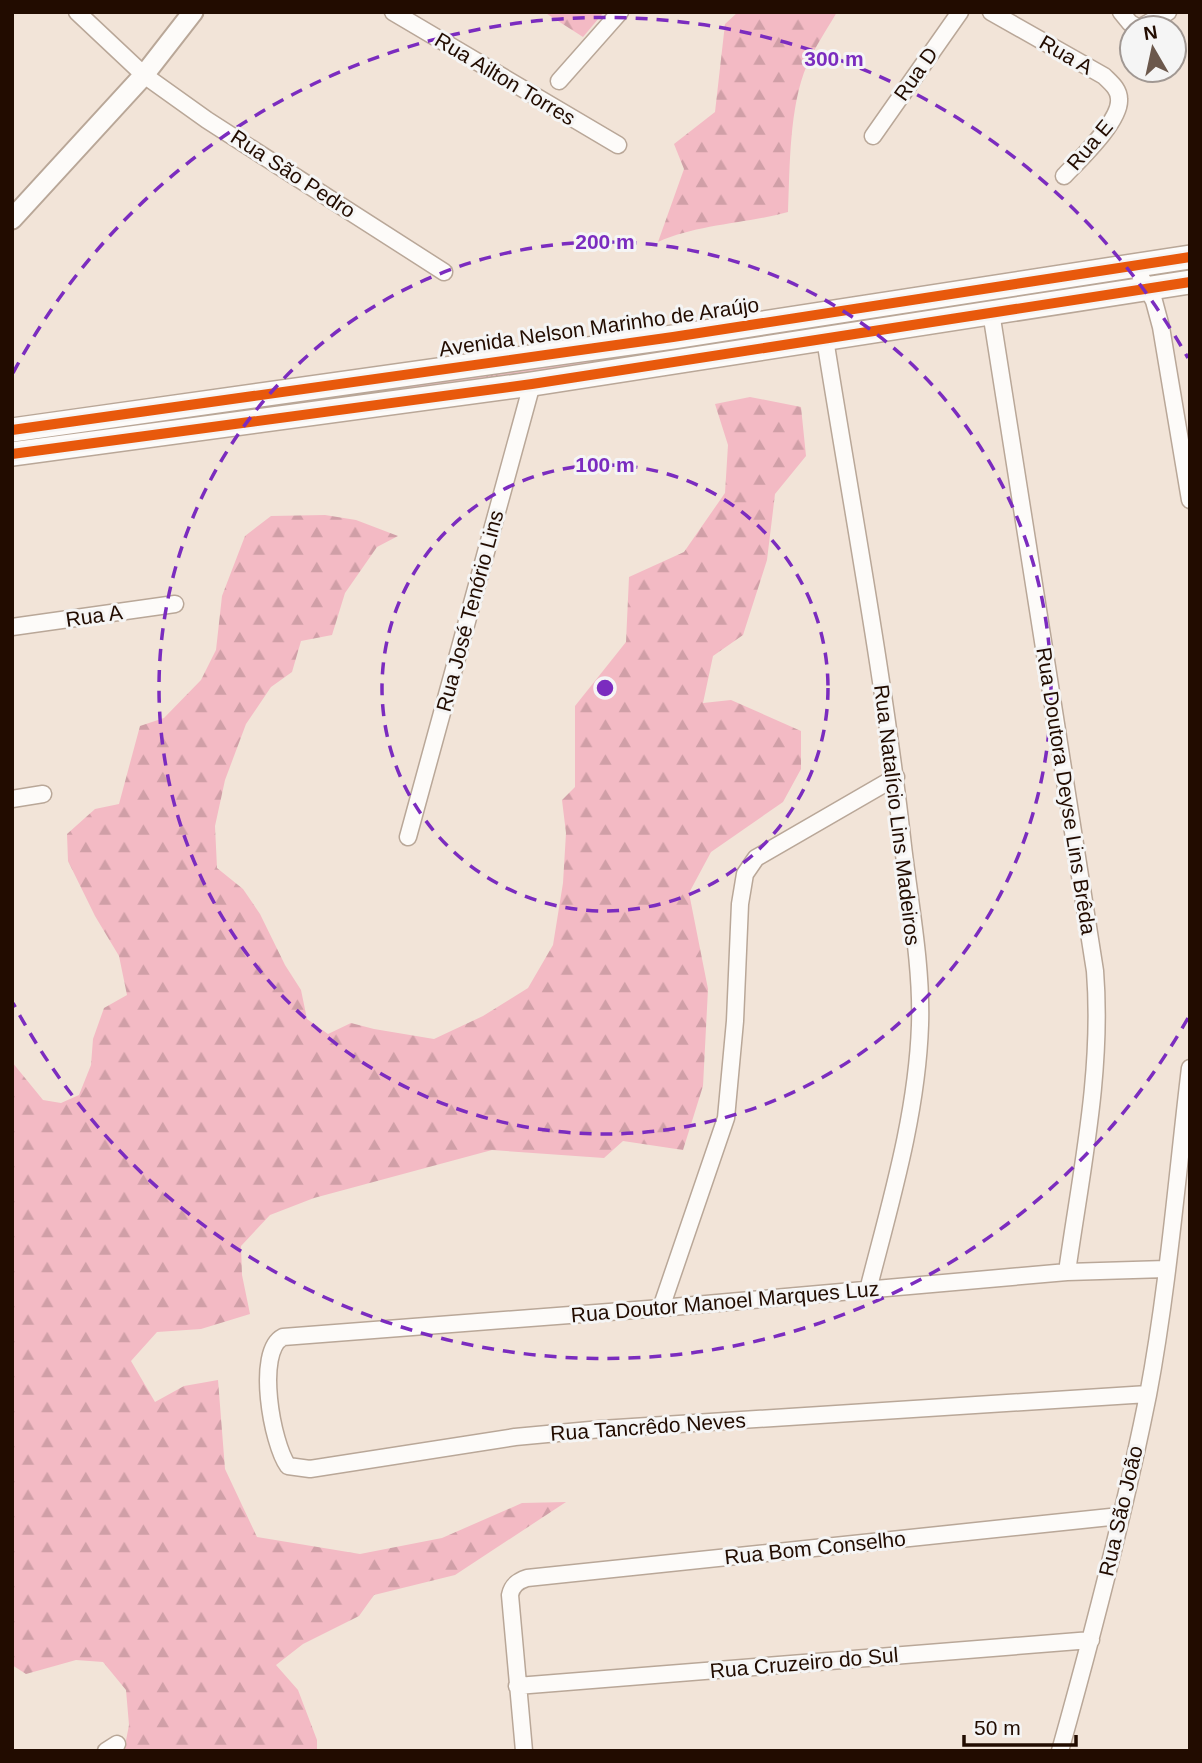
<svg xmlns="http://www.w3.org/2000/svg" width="1202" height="1763" font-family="Helvetica,sans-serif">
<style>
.forest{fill:url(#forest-firs)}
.park{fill:url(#park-tufts)}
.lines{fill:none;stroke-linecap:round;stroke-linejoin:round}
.minor-casing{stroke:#b9a798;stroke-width:19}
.tertiary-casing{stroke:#b9a798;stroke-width:23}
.secondary-casing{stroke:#b9a798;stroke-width:26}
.minor{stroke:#fdfbf9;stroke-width:16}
.tertiary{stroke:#fdfbf9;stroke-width:19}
.secondary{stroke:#fdfbf9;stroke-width:23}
.cycleway-casing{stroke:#f5f5f5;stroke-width:15}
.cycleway{stroke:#e8590c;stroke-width:10}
.ring{fill:none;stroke:#7b2cbf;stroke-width:3.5;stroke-dasharray:12 9}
.labels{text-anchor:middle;stroke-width:6;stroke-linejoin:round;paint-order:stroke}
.street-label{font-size:21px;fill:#220c00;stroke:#f5f5f5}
.centre{fill:#7b2cbf;stroke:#f5f5f5;stroke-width:3.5}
.ring-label{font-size:21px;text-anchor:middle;font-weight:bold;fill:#7b2cbf;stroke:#f5f5f5;stroke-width:6;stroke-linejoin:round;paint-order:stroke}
</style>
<defs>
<pattern id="forest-firs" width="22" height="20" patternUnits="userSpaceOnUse" patternTransform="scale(1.75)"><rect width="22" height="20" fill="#f3bac4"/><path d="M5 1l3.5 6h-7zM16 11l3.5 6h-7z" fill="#d09fa7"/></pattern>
<pattern id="park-tufts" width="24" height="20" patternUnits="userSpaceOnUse" patternTransform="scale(1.75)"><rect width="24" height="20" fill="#f3bfc7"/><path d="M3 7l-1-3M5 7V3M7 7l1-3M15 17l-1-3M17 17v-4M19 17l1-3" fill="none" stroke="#d0a3a9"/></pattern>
</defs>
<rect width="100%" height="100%" fill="#f2e4d8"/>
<path class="forest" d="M544 12H604L583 37Z
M738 12H837C827 29 815 47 807 65 789 107 790 167 788 212 745 224 698 224 658 242L684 169 674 144 715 112 725 24Z
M750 397 801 407 806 456 775 494 767 560 743 635 713 656 703 703 731 700 801 731V769L783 802 711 852 689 893 708 989 703 1086 683 1150 623 1141 604 1158 492 1150 314 1198 270 1215 241 1246 242 1275 250 1314 201 1329 157 1332 131 1361 155 1402 184 1386 218 1380 225 1469 257 1537 360 1554 442 1538 522 1503 566 1502 455 1575 374 1595 359 1616 303 1644 276 1665 298 1690 317 1740V1751H124L129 1725 126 1690 103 1662 76 1660 26 1674 12 1665V1062L43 1100 61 1103 79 1095 91 1065 93 1039 104 1008 127 995 119 956 95 916 68 861 67 834 95 809 119 804 140 726 164 718 201 680 216 650 222 596 245 536 271 516 325 515 356 520 398 536 377 547 345 593 332 635 301 641 292 672 271 687 246 724 225 780 215 826 217 868 243 889 260 914 285 965 301 990 307 1019 328 1034 351 1023 374 1029 434 1039 483 1016 528 988 553 945 563 883 566 833 562 800 575 787V706L626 642 629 577 684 552 725 493 728 445 715 404Z"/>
<path class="park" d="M1130 273 1135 277 1134 283 682 352 681 344Z
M659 347 666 350 668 355 242 412 241 406Z"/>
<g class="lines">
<defs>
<path id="minor" d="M77 12 144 75 207 120 444 272
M393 12 618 145
M991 12 1104 76C1111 83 1119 89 1119 99 1121 121 1078 161 1064 176
M1121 12 1130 23 1139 28 1168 12
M559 81 620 12
M873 136 960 12
M1135 266 1154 301 1161 327 1190 500
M991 312 1095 971C1103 1072 1081 1172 1067 1272
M825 339C852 508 884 677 903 846 910 905 922 966 920 1025 917 1115 890 1204 868 1290
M12 627 175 604
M12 799 43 794
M408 837 532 384
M661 1308 726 1118 735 1021 740 904 745 874 756 858 896 777
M1148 1394 601 1429 515 1437 310 1469 288 1466C272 1444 255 1351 283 1337L661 1308 1067 1272 1166 1269
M517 1686 1091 1640
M106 1751 117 1744
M524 1751 510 1595C512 1585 518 1581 527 1578L1120 1516
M1060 1751C1093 1633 1124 1515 1148 1395 1168 1289 1177 1176 1190 1068"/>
<path id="tertiary" d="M12 219 144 75 193 12"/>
<path id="secondary" d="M12 430 673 337 1190 257
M12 454 532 384 1190 282"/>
</defs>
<use href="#minor" class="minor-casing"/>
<use href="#tertiary" class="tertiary-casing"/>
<use href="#secondary" class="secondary-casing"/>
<use href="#minor" class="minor"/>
<use href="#tertiary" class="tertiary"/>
<use href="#secondary" class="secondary"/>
<defs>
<path id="cycleway" d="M12 430 673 337 1190 257
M12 454 532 384 1190 282"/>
</defs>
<use href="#cycleway" class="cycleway-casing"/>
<use href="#cycleway" class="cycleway"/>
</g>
<g class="ring">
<circle cx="605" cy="688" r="223"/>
<circle cx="605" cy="688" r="446"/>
<path d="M1188 1018A670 670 0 0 1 13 1003M13 373A670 670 0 0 1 1188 358"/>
</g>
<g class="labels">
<g class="street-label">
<text transform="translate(1066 55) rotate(30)" y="7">Rua A</text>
<text transform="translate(916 74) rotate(-55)" y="7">Rua D</text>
<text transform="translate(505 79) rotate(31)" y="7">Rua Ailton Torres</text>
<text transform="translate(1090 145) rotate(-50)" y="7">Rua E</text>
<text transform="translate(293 174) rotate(33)" y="7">Rua São Pedro</text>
<text transform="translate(599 327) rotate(-8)" y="7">Avenida Nelson Marinho de Araújo</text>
<text transform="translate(470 611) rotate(-75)" y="7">Rua José Tenório Lins</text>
<text transform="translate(94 616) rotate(-8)" y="7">Rua A</text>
<text transform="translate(1066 791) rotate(81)" y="7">Rua Doutora Deyse Lins Brêda</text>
<text transform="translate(897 815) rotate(83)" y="7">Rua Natalício Lins Madeiros</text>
<text transform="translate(725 1302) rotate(-5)" y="7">Rua Doutor Manoel Marques Luz</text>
<text transform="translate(648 1427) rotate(-4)" y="7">Rua Tancrêdo Neves</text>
<text transform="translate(1121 1511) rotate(-77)" y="7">Rua São João</text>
<text transform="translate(815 1548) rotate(-6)" y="7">Rua Bom Conselho</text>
<text transform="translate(804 1663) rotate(-5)" y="7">Rua Cruzeiro do Sul</text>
</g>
</g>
<circle cx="605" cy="688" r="10" class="centre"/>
<g class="ring-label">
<text x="834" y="66">300 m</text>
<text x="605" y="249">200 m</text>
<text x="605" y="472">100 m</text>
</g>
<rect width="1202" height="1763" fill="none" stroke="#220c00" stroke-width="28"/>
<g transform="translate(1153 49) rotate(351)"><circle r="33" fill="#f5f5f5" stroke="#a19893" stroke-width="2"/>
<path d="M0-5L12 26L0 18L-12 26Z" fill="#6b584c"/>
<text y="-10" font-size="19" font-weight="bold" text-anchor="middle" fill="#220c00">N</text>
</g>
<path d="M964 1735v10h112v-10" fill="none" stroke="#220c00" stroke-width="3.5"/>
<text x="974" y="1735" font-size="21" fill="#220c00" stroke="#f5f5f5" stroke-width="5" paint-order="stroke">50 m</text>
</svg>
